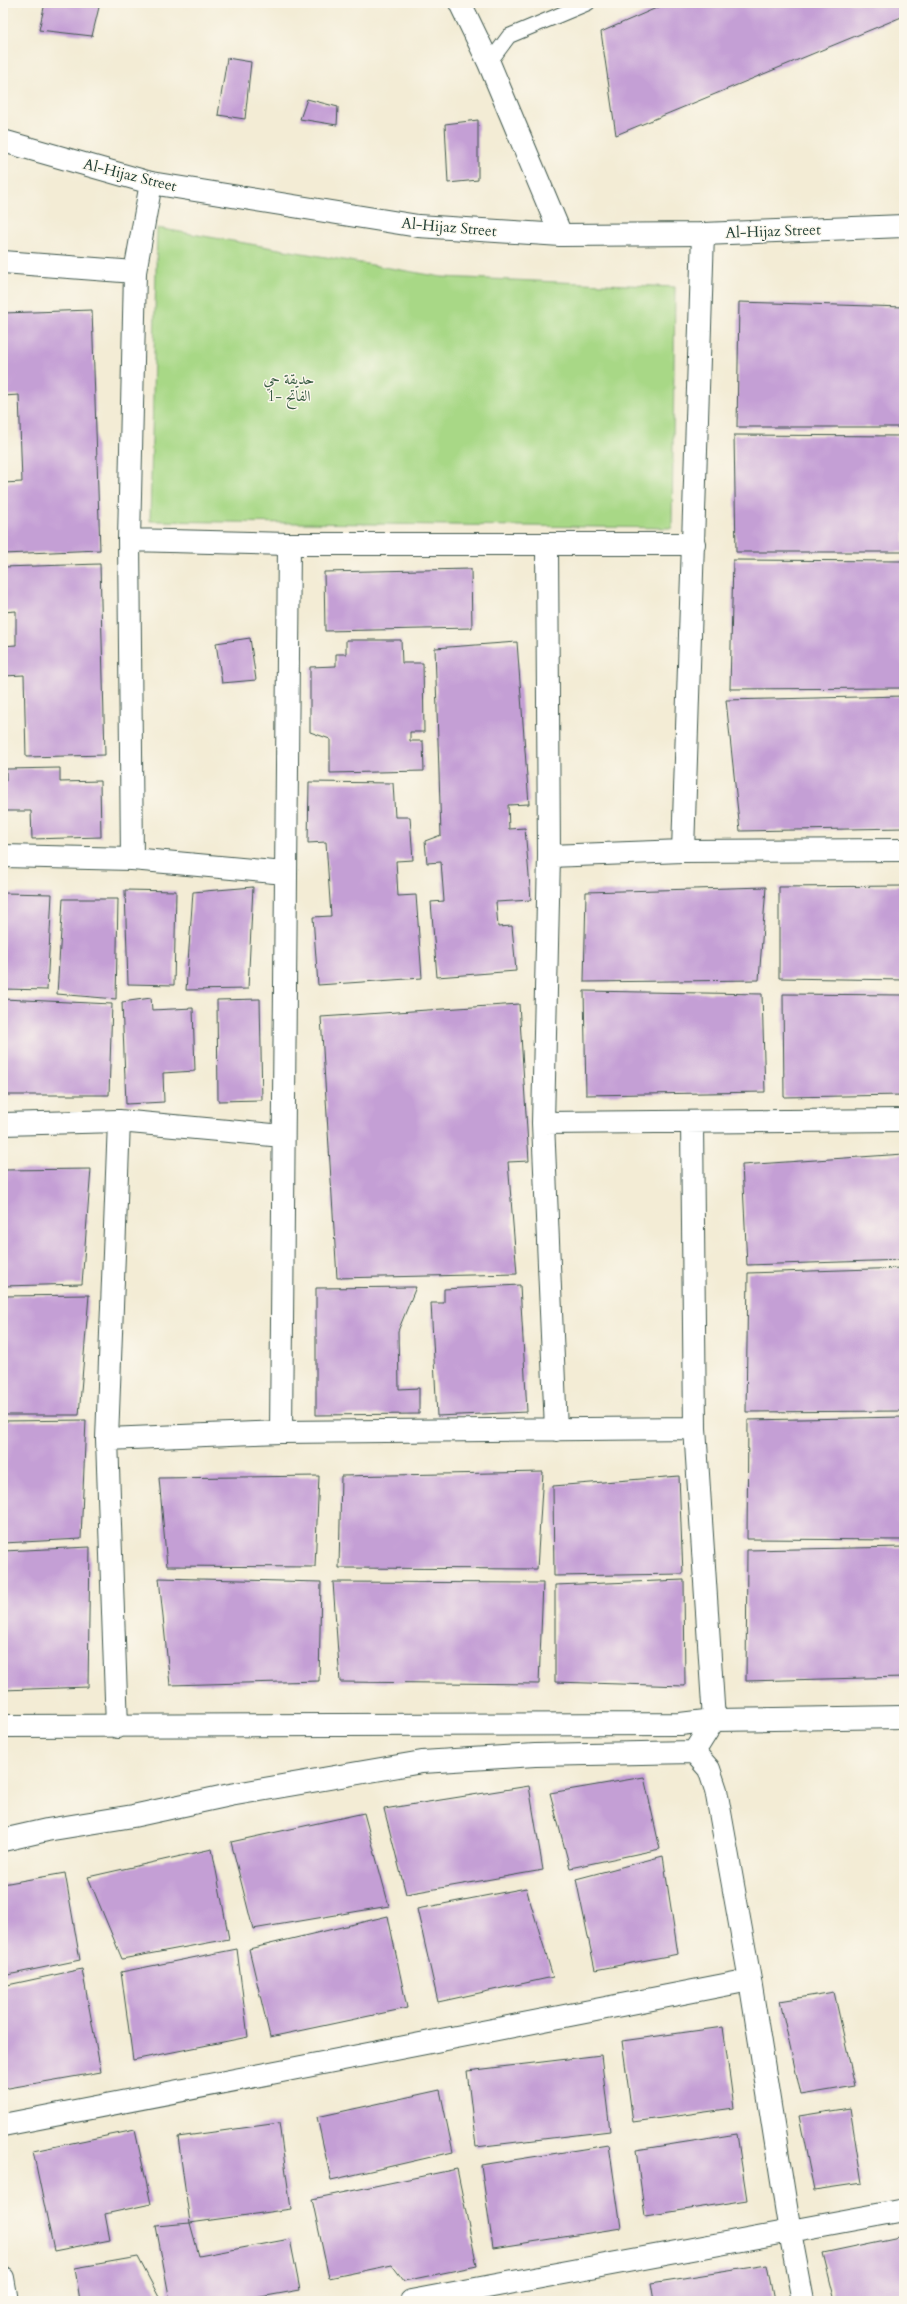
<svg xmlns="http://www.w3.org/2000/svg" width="907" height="2304" font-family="Cardo,Amiri,serif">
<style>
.green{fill:#a8d886;stroke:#648a5d}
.building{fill:#c49fd5}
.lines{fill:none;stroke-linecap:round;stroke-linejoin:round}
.lane-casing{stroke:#3f574c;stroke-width:16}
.street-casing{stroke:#3f574c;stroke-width:24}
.secondary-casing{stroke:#3f574c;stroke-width:24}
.lane{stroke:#fff;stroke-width:14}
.street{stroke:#fff;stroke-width:22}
.secondary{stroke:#fff;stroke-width:22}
.labels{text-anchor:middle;stroke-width:3;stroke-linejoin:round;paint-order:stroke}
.street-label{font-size:15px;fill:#1f3d34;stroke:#fbf7ec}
.park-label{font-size:15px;fill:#3a5c44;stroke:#fbf7ec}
</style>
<rect width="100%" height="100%" fill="#fbf7ec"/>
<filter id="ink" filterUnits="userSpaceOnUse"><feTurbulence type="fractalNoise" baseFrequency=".025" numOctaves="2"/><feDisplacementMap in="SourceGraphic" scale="8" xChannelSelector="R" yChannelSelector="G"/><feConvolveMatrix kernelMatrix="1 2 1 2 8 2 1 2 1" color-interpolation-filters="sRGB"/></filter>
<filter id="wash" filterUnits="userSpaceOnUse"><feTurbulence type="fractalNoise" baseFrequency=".012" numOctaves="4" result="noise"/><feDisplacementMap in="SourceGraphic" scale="16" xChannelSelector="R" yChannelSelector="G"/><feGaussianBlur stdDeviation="0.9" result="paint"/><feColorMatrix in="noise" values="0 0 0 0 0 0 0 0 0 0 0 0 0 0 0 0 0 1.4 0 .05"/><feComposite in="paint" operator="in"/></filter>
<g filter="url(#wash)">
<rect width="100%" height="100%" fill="#f3ecd5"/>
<path class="green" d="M157 228 442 277 675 287 672 528 150 521Z"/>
<g id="blocks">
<path class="building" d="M45 3H100L92 36 39 30Z
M668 3H904V16L616 135 601 32Z
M227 58 251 62 245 119 218 115Z
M307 99 338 107 337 125 300 119Z
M478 120V180L448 183 445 124Z
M739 302 904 307V427H737Z
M92 310 100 550 3 554V483L22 482 19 395 3 396V313Z
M734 435 904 436V552H736Z
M733 560 904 561V688L730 689Z
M100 564 105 755 26 757 24 675 3 676V646L16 645V611L3 612V567Z
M471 569 472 628 325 631 324 572Z
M250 638 256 680 222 683 216 643Z
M346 640H401L402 663H423L424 732H410V741H423L424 771 330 773V739L310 732V667L336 666V654H346Z
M517 642 529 804 508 805 509 829 525 828 531 900 496 902 498 927 512 926 516 971 437 977 431 902 444 901 441 862 427 863 425 841 441 835 435 648Z
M904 696V828L740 831 726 700Z
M60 768V782L100 781 101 837 32 839 31 811H3V781H6V769Z
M309 782 393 783 395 817H410L413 860 396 861 398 896 416 895 422 978 318 985 313 917 331 916 326 842 308 843Z
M904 886V980L779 978V887Z
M253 887 248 989 186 990 193 892Z
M766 887 759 980 584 982 586 892Z
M125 890 176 891 174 985 128 984Z
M3 893 52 894 47 990 3 989Z
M63 899H118L116 999 57 994Z
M584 991 762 994 765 1092 586 1095Z
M783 994 904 995V1095L784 1097Z
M151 998 152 1010 193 1008 195 1071 163 1073 164 1102 126 1104 122 1002Z
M3 999 112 1004 109 1095H3Z
M260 999 262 1100 218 1101 217 1000Z
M519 1004 529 1161 508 1162 517 1274 337 1278 321 1017Z
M904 1154V1260L747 1265 742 1165Z
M91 1169 82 1284 3 1286V1170Z
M904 1268V1411L746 1412 748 1273Z
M520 1285 527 1412 437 1416 431 1303H444V1289Z
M416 1287 398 1331 399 1389 419 1388V1414L316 1415V1288Z
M89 1295 79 1415H3V1296Z
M904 1417V1540L747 1539 748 1420Z
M86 1420 81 1539 3 1543V1421Z
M543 1472 537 1569 339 1568 341 1476Z
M319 1476 315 1567 167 1566 159 1478Z
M679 1476 683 1574 554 1576 553 1486Z
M90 1547 88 1687 3 1690V1551Z
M904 1547V1677L746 1681 747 1550Z
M159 1578 321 1582 319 1681 170 1685Z
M684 1580 685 1686 555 1682V1585Z
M333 1582 543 1583 539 1684 340 1682Z
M644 1777 660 1849 570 1868 550 1793Z
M529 1786 543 1870 406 1894 384 1809Z
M364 1813 389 1906 253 1929 231 1842Z
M212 1849 229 1939 122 1959 88 1877Z
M663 1856 678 1954 595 1970 576 1879Z
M65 1873 80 1960 3 1976V1884Z
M526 1888 553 1977 438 2002 417 1909Z
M388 1916 407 2008 270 2037 249 1949Z
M237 1949 248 2037 133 2060 121 1972Z
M82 1969 101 2072 3 2089V1986Z
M834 1992 855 2086 801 2095 780 2001Z
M723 2027 734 2108 633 2122 622 2041Z
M601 2055 610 2131 476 2147 467 2071Z
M440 2090 453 2152 331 2180 317 2117Z
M850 2108 862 2183 814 2190 799 2116Z
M279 2123 291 2209 190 2223 178 2137Z
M135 2130 151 2204 105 2214 110 2240 54 2251 33 2151Z
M737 2134 747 2200 645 2216 636 2150Z
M609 2145 621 2228 493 2248 481 2165Z
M457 2169 477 2266 404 2281 392 2265 329 2278 312 2199Z
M190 2223 199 2256 290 2239 300 2290 238 2301H170L156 2226Z
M904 2236V2301H835L823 2253Z
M138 2257 161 2301H80L75 2268Z
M767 2265 774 2301H654L651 2283Z"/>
</g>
</g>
<g filter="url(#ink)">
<use href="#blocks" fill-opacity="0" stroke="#3f574c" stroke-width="1"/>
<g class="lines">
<defs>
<path id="lane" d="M489 63 509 36 588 3"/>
<path id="street" d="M460 3 489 63 561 235
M3 262 135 272
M129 540 289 544H694
M547 545 549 856 543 1123 556 1430
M683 851 703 234
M3 856 132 859 285 873
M549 856 683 851 904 850
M132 859 129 540 135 272 151 183
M692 1122 695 1428 714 1720 694 1752
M543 1123 904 1120
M3 1124 119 1121 283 1136
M281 1432 289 544
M107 1439 281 1432 695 1428
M3 1726 680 1724 714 1720 904 1717
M117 1727 107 1439 119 1121
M3 1840 47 1830 133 1816 230 1795 422 1762 535 1755 694 1752 709 1769 716 1790 750 1980 790 2232 803 2301
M3 2125 750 1980
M3 2278 7 2301
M411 2301 904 2210"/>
<path id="secondary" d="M3 141 151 183 418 226 561 235 703 234 904 226"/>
</defs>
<use href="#lane" class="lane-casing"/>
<use href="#street" class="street-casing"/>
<use href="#secondary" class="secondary-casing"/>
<use href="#lane" class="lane"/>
<use href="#street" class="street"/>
<use href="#secondary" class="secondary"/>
</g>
</g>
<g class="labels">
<g class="street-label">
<text transform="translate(130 175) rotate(14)" y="5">Al-Hijaz Street</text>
<text transform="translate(449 227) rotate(5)" y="5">Al-Hijaz Street</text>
<text transform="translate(773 231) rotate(-2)" y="5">Al-Hijaz Street</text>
</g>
<g class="park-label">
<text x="289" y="384">حديقة حي<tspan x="289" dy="17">الفاتح -1</tspan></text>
</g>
</g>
<rect width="907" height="2304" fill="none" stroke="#fbf7ec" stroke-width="16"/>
</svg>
